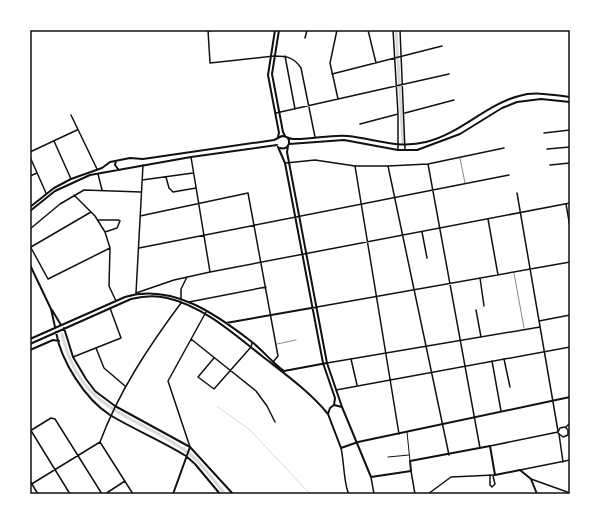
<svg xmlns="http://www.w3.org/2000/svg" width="600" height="524" font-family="Karla,sans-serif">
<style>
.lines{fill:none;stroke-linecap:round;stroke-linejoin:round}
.stream{stroke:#d9d9d9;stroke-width:1}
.canal{stroke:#d9d9d9;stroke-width:3}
.service{stroke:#111;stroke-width:0.5}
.pedestrian{stroke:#111;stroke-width:1}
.minor{stroke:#111;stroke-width:1.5}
.tertiary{stroke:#111;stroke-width:1.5}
.secondary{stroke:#111;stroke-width:2}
.neatline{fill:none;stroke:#111;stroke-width:1.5}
</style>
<rect width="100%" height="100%" fill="#fff"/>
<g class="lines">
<path class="stream" d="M218 407 250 430 310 494"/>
<path class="canal" d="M396 30 403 143
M62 334C80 410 127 411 183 449 200 460 212 479 225 494"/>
<path class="service" d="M460 158 465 183
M514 273 524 328
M277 344 296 340"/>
<path class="pedestrian" d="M407 432 410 461
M388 457 409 455"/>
<path class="minor" d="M208 30 210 63 274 56C286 56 294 57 301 68L315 137
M337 30 330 63 338 99
M368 30 376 63
M393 30 398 114V150
M400 30 405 150
M208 31 213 30
M305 38 307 30
M285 56 295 109
M332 74 442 46
M276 113 449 74
M405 113 454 100
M71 115 97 169
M360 124 398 114
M544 133 570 130
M54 141 71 179
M547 149 570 147
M30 152 77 130
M30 157 46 193
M191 157 210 272
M286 163 315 160 355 166
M428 164 480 448
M550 165 570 163
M388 166 428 164 504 148
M98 174 102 190
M30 176 37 173
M166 177 169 188 173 192 196 188
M142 180 193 173
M517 193 558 431
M74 195 95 216 105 232 110 248 109 286 116 301
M566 204 570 227
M140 216 248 193 278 356 273 362
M488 219 498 275
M98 220H118L120 221 117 228 105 232
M30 229 60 204 84 190 141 192
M422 232 427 258
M30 246 48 279 110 248
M31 247 91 212
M139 248 509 175
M480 278 484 306
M136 293 143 165
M189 302 266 287
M317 307 570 262
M476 310 481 337
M539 321 570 315
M191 339 256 391 267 406 275 422
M96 348 104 368 125 386
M73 357 121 338 110 308
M214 358 198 377 214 389 251 347 252 343
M351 359 357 385
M504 359 510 387
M492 361 501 411
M390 379 399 434
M30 429 70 494
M30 431 51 418 55 419 102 494
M559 434 563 462
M100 442C119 391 149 346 181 303
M100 442 133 494
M190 447 168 381 206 312
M411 471 415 494
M490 475V485L492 487 495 484 493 476
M371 477 374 494
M531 479 570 493
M30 481 38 494
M30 485 100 442
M105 494 125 481"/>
<path class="tertiary" d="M136 293 174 280 210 272 570 203
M181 300V289L187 277
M327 363 540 327
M390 379 355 166H388L449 455
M336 390 570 347
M566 427 570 423
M558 432 560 428 565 427 568 430V435
M558 433 563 437 568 435
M490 446 558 432
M341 448C344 460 344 487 349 494
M520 470 570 460
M428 494 451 477 494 475"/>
<path class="secondary" d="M275 30 268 75 279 133 278 137
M279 30 272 74 283 132 285 136
M289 144 344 140 398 150H417L460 134 502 108 517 102 541 99 570 102
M288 146 287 152 327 363 342 407 371 477 411 471 410 461 490 446 495 475 520 470 531 479 537 494
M278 147 285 163 323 363 335 398 334 405
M280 148C287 150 291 144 288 138
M116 161 115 165 118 169
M30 207 54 188 71 179 102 168 110 162 130 158 143 159 274 140 282 136C286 136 289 139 293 139 312 140 330 134 348 136 375 139 398 149 426 142 460 134 485 105 519 96 535 91 553 95 570 97
M30 211 55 191 90 175 191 157 277 145
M30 265 51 309 55 327
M52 310 61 325
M226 323 317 307
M64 328 73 357 86 379 95 391 115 406 190 447 233 494
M56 332C61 361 85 399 110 415 135 430 162 441 186 456L195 464 220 494
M30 339 125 297C172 283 216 314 252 342 263 351 272 362 284 371L327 363
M30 344 131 299C143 296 155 295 167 298 203 306 234 334 262 356 285 374 310 392 328 414
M30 350 53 340 59 341
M334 405 330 408 328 414 341 448 358 442 570 397
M334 405 342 407
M173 494 190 447"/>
</g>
<rect width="600" height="524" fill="none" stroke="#ffffff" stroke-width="62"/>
<rect x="31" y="31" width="538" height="462" class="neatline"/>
</svg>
